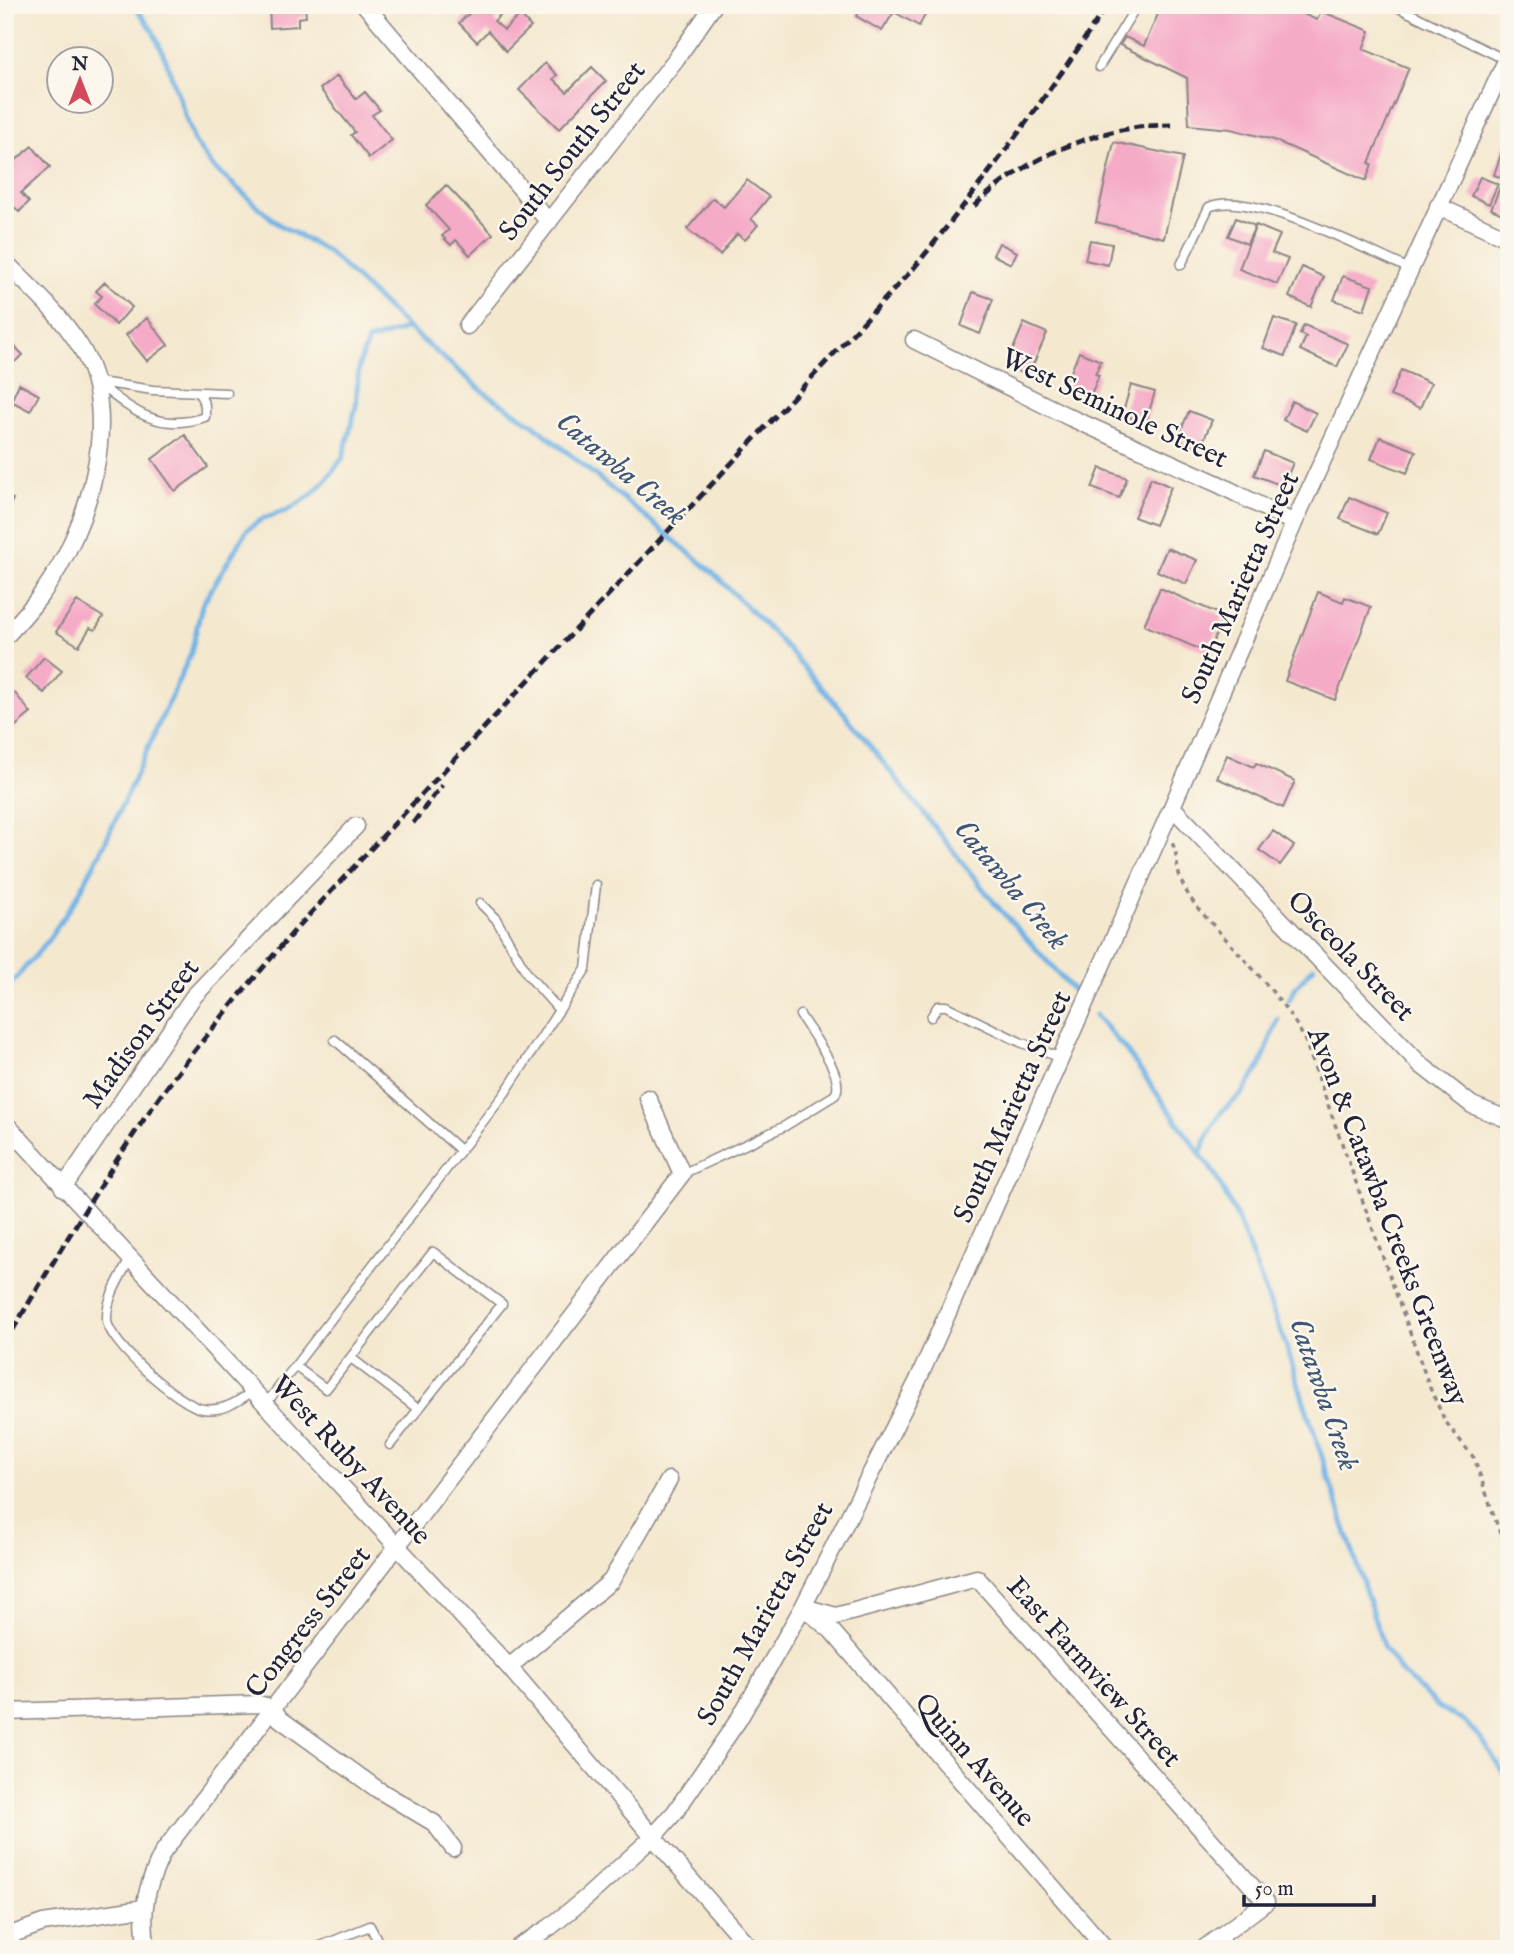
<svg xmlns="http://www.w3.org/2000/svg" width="1514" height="1954" font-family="'IM FELL English',serif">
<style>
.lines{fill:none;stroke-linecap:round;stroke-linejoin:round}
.stream{stroke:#71b3e5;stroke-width:5}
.building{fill:#f5aac7}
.service-casing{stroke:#8b8585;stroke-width:11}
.minor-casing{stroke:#8b8585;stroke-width:19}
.path{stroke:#8b8585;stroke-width:3.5;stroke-dasharray:5 5;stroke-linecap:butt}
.service{stroke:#fff;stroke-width:8}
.minor{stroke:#fff;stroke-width:16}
.rail{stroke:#22223b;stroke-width:5;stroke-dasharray:10 5;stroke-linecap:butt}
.labels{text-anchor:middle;stroke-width:5;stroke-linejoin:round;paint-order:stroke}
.street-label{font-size:28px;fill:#22223b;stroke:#fbf7ec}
.water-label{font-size:30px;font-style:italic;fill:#3e5576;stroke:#fbf7ec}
</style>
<rect width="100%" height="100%" fill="#fbf7ec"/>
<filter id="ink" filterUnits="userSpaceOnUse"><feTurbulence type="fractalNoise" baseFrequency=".0143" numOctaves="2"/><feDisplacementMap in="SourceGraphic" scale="14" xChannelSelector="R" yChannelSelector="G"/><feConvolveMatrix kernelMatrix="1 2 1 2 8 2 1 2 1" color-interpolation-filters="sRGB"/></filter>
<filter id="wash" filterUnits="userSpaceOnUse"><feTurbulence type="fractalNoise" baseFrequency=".00686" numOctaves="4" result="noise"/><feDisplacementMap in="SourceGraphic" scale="28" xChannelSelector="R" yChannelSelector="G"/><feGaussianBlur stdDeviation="1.57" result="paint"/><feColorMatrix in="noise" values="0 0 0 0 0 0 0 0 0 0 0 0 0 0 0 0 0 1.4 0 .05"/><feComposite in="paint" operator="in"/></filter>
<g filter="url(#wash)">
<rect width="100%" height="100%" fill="#f4e8cf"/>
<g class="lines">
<path class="stream" d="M134 5 153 31 166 60 194 141 212 166 278 224 327 251 408 328 485 393 534 425 710 570 778 638 845 714 996 905 1075 992
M5 991 46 943 76 899 104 845 191 653 202 605 247 530 263 518 288 510 310 496 327 479 343 457 356 407 359 365 368 341 408 328
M1289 1000 1297 985 1314 967
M1095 1015 1125 1049 1214 1173 1237 1217 1285 1343 1384 1648 1402 1673 1438 1707 1465 1722 1482 1740 1509 1781
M1200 1154 1211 1128 1222 1111 1241 1095 1260 1067 1278 1019"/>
</g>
<g id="blocks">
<path class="building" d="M269 5H305L306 17 298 18V26L270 28Z
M478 5H500L505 10 494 21 504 30 520 15 531 27 506 51 488 31 477 42 459 23Z
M862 5H931L919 26 894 12 882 31 856 16Z
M1162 5H1282L1317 20 1321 11 1370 31 1363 49 1409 68 1369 163 1372 164 1366 181 1274 140 1231 129 1189 125 1187 78 1120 45 1125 37 1144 46Z
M545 63 557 75 553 79 567 92 592 67 606 81 559 129 519 90Z
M337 76 356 99 365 92 380 110 372 115 392 140 369 158 351 135 355 132 320 89Z
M1114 142 1183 157 1164 238 1096 222Z
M1504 145 1509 147V180L1494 175Z
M32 146 50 167 21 193 29 202 19 212 5 197V170Z
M1480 177 1498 184 1489 204 1471 196Z
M747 180 769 197 751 219 758 225 745 240 737 234 720 255 687 229 713 198 724 207Z
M446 185 493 234 470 255 456 240 451 245 442 236 449 230 426 205Z
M1500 187 1509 191V217L1491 209Z
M1236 218 1255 226 1247 244 1228 236Z
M1256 225 1280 235 1272 253 1288 259 1277 284 1239 269Z
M1090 240 1112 244 1108 265 1085 260Z
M999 243 1017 252 1011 264 993 255Z
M1302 267 1324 277 1311 307 1289 297Z
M1343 276 1372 286 1364 310 1334 300Z
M105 282 132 307 116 325 94 304 102 296 96 291Z
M973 292 993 299 980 334 961 326Z
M147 318 168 345 147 361 126 335Z
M1274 318 1296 325 1285 356 1263 348Z
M1024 323 1047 333 1028 376 1006 366Z
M1304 325 1348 344 1337 367 1300 350 1306 337 1300 334Z
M5 336 23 355 11 365 5 359Z
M1079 352 1101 361 1095 374 1099 375 1090 397 1065 387Z
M1401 370 1431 383 1420 408 1390 396Z
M19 384 39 395 30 411 11 401Z
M1131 385 1155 392 1146 422 1122 415Z
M1292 401 1316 413 1307 431 1283 420Z
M1189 411 1212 420 1200 449 1177 439Z
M185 435 208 467 175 491 152 459Z
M1380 437 1416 451 1407 473 1371 459Z
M1264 451 1293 463 1283 486 1254 475Z
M1100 468 1127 478 1119 498 1092 488Z
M1151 478 1171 487 1155 525 1134 517Z
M5 495 13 499 5 516Z
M1349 497 1387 513 1378 534 1340 519Z
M1167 548 1197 560 1186 584 1157 571Z
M1160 588 1224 616 1208 653 1144 625Z
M1318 592 1343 602 1345 597 1371 607 1335 700 1285 681Z
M77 601 103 617 95 630 90 628 79 646 56 632Z
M44 657 62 671 44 693 26 678Z
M15 693 31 713 11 730 5 724V701Z
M1227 755 1254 767 1256 763 1295 781 1283 808 1217 778Z
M1273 831 1294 846 1280 865 1259 850Z"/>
</g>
</g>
<g filter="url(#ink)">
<use href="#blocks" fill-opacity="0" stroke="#8b8585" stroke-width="2"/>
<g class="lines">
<defs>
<path id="service" d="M1393 5 1506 60
M1099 67 1137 5
M1181 265 1209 207C1249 188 1368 251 1410 269
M96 382C132 410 157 433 205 417V405L199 393
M99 382 153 390 227 393
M480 903 496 919 528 975 559 1010
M931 1017 938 1006H946L1020 1042 1061 1058
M335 1040 460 1150
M682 1174 785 1126 835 1095C847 1077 810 1032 800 1015
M130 1259C120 1278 106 1298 107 1320 108 1343 181 1406 203 1409 223 1412 237 1402 253 1391
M351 1358 418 1409
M295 1366 326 1389 433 1252 502 1304 390 1445
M265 1405 505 1093 586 969 596 885
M318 1949V1947L370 1926 382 1949"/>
<path id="minor" d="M365 5 549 222
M1438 206 1509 239
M5 262C31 288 61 315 80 346 124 416 88 530 43 592 32 608 18 623 5 637
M467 326 676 59 714 5
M914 340 1069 417 1218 484 1294 523
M1172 807 1421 1065 1472 1105 1509 1120
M5 1123 509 1667 653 1837 751 1949
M63 1188 193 997 356 826
M803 1607 836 1616 977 1578 1266 1902 1203 1949
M808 1611 831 1630 1106 1949
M509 1667 611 1581 669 1480
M5 1712 259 1704 273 1709 280 1719 377 1789 434 1823 453 1848
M5 1937 43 1923 144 1908
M147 1949C140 1910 146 1887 163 1852L682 1174 648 1098
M515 1949 550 1927 588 1896 653 1837 675 1812 739 1719 803 1607 918 1380 1172 807 1294 523 1509 54"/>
</defs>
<use href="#service" class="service-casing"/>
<use href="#minor" class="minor-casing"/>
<path class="path" d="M1172 843C1177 851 1176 861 1178 870 1181 884 1188 895 1196 906 1230 945 1281 994 1304 1038L1430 1388 1445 1421 1474 1458 1509 1559"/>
<use href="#service" class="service"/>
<use href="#minor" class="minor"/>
<path class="rail" d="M974 206C1027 157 1098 125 1172 125
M413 823 442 785
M5 1343C55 1259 104 1175 161 1095 203 1038 249 984 295 930L913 269C982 184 1047 97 1107 5"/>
</g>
</g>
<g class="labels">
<g class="street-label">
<text transform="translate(571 150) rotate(-52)" y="10">South South Street</text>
<text transform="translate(1115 407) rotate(25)" y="10">West Seminole Street</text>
<text transform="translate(1239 587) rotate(-66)" y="10">South Marietta Street</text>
<text transform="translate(1352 955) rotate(46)" y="10">Osceola Street</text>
<text transform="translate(140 1033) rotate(-54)" y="10">Madison Street</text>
<text transform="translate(1011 1106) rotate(-66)" y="10">South Marietta Street</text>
<text transform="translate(1389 1216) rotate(69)" y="10">Avon &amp; Catawba Creeks Greenway</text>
<text transform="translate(352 1459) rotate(47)" y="10">West Ruby Avenue</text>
<text transform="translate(764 1613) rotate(-61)" y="10">South Marietta Street</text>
<text transform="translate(307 1621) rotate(-52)" y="10">Congress Street</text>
<text transform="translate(1095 1671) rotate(48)" y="10">East Farmview Street</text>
<text transform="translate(976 1759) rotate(49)" y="10">Quinn Avenue</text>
</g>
<g class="water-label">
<text transform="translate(622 468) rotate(40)" y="10">Catawba Creek</text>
<text transform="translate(1012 884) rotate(50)" y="10">Catawba Creek</text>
<text transform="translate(1325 1394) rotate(71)" y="10">Catawba Creek</text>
</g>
</g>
<rect width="1514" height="1954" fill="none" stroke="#fbf7ec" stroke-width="28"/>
<g transform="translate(80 80)"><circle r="33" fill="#fbf7ec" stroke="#a4a2a5" stroke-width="2"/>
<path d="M0-5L12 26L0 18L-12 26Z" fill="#d1495b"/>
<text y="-10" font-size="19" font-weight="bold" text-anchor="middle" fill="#22223b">N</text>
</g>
<path d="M1244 1895v10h130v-10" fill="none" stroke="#22223b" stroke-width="3.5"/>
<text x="1255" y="1895" font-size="21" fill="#22223b" stroke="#fbf7ec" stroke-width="5" paint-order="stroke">50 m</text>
</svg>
